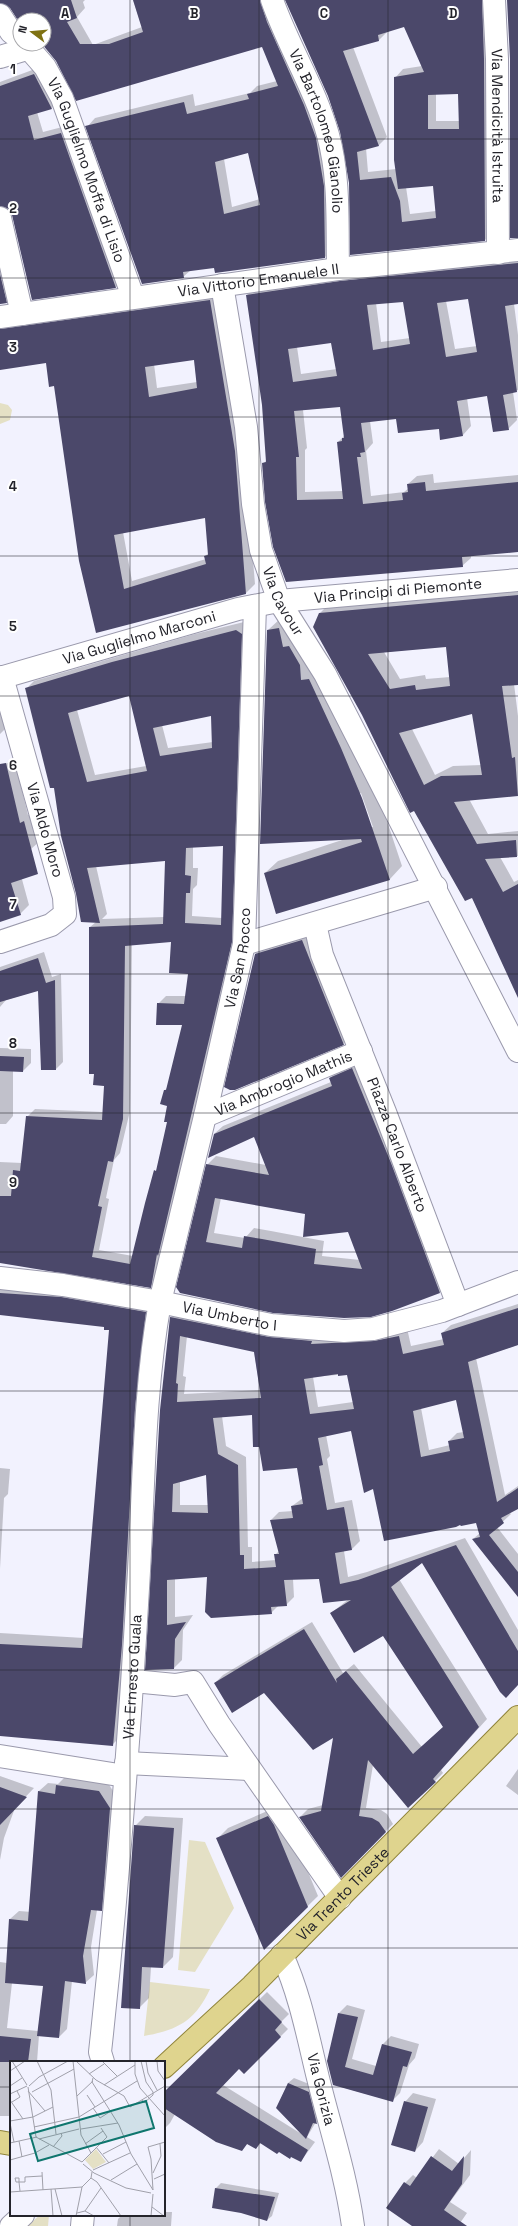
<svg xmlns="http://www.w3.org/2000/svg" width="518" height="2226" font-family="'Space Grotesk',sans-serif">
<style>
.green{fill:#e4e0c5}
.shadow{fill:#0003;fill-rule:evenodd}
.building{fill:#4b486a;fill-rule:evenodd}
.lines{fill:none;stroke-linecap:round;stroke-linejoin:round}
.minor-casing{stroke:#9a99ac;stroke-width:24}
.major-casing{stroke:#90843b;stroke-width:24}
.minor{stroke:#fff;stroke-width:22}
.major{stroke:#dfd48e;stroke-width:22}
.grid{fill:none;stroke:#24242b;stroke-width:1;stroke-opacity:0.55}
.labels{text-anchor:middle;stroke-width:4;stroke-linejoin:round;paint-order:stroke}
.street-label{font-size:15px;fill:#24242b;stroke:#fff}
.inset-road{fill:none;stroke:#a0a0aa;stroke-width:1}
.view{fill:#0f766e;fill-opacity:0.15;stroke:#0f766e;stroke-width:2}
.inset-edge{fill:none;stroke:#24242b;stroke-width:2}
.grid-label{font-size:13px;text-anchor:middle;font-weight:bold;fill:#24242b;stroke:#fff;stroke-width:4;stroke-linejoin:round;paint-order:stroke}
</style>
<rect width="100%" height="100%" fill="#f2f2fe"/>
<path class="green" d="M0 403 8 405 12 410 10 420 0 424Z
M189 1840 205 1842 234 1908 195 1972 178 1970Z
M150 1982 209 1989H210C195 2021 178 2030 144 2036Z
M40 2215H49L48 2226H27Z"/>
<path class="shadow" d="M0 0H85L83 2 85 8 77 17 93 45 142 27 133 0H270L328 145 333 249 325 257 215 266 191 270 183 277 87 127 95 118 193 94 195 106 250 93 257 86 277 81 262 45 57 60 43 44 44 20H28L24 14 7 3 0 2ZM249 152 260 199 232 207 224 159Z
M287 0H490L494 231 485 240 351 254 350 183 341 131 328 95ZM405 26 422 66 403 69 395 78 396 169 368 172 366 148 379 145 387 137 353 47 379 40 388 31ZM459 93 460 121H436V94ZM434 185 436 211 410 214 406 187Z
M43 66 60 99 52 108 37 112 43 132 70 125 125 278 116 287 32 299 13 214 4 205H0V82Z
M0 229 15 294 6 303 0 304Z
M518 255V303L514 304 518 335V390L513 392 517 420 508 429 488 395 467 398 471 426 463 435 397 418 370 421 373 443 366 451 371 496 404 492 409 488 408 484 417 476 433 474 434 483 518 475V551L471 555V558L462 566 286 581 263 464 267 460 263 405 247 295 255 287ZM469 298 477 346 455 349 446 301ZM404 301 410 338 381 342 376 303ZM332 342 337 369 301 374 297 347ZM341 406 345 435 338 442 343 491 305 492V450L307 448 303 410Z
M219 292 243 442 255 584 246 593 97 632 55 385 47 362 0 368V315ZM194 359 197 382 157 388 154 364ZM206 517 209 553 205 556 206 559 132 581 123 532Z
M518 586V684H514L518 716V795L469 799 488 834 518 831V856L500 857 514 882 518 880V996L472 897 320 613 331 602ZM447 646 450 677 426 679 425 675 400 679 384 652ZM473 713 482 765 453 766 435 775 412 729Z
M281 618 314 668 375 785 402 866 390 879 265 873 278 861 342 840 268 630ZM361 793 373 827H371L359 794Z
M244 622 239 934 158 1279 150 1287 0 1262V1162L22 1163 27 1117 35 1109 103 1112 105 1085 95 1073 90 927 96 922 26 689 34 681 195 634ZM130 695 146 766 95 775 77 710ZM212 715 213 742 168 748 162 725ZM224 845 222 918 192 916 193 889 197 885 198 868H193V847ZM166 860 164 917 102 919 107 914 96 866ZM172 941 189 973 186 996H166L158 1004 183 1025 168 1087 165 1090 169 1105 168 1121 157 1169 133 1256 99 1250 109 1199 106 1198 114 1160 120 1153 130 1111 132 944Z
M0 692 9 725 0 734Z
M15 761 28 815 32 814 40 841 31 849 0 854V765Z
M20 872 29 905 20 914 0 921V877Z
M310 933 351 1036 343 1044 255 954 263 947Z
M44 952 52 977 61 974 63 1062 56 1069 39 990 6 1000 0 1007V967Z
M0 1048 31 1049V1063L23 1071H13V1116L6 1124H0Z
M361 1060 448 1284 440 1292 181 1293 207 1165 216 1156 266 1165 254 1135 214 1134 223 1126 331 1082 330 1078 338 1070ZM221 1198 306 1213 348 1231 360 1260 322 1256 324 1241 271 1231 254 1228 245 1238 214 1233Z
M0 1281 156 1302 123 1734 112 1745 0 1735V1633L84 1638 110 1330 105 1326 0 1314Z
M518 1304V1345L476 1358 505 1495 518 1486V1507L509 1512 511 1514 497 1527 518 1554V1595L473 1539 480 1533 477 1522 373 1488 351 1430 326 1435 330 1456 327 1459 335 1503 352 1500 360 1541 352 1549 344 1551 348 1577 367 1572 465 1538 518 1630V1684L423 1562 399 1579 487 1719 441 1770 443 1773 435 1781 373 1765 366 1808 381 1810 387 1814 393 1824 341 1876 300 1817 308 1809 323 1805 334 1736 264 1692 215 1683 223 1675 312 1622 343 1673 354 1664 422 1747 444 1726 383 1634 331 1613 349 1599 320 1578 293 1579 294 1597 286 1605H279L271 1613 208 1576 175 1578V1617L193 1615 183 1630 182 1660 174 1668 147 1669 171 1317 179 1309 407 1328 411 1346 444 1339 442 1333 451 1325ZM187 1336 254 1351 260 1390 184 1394 186 1377 183 1376ZM348 1374 353 1402 318 1407 313 1377ZM456 1399 464 1432 457 1433 449 1441 450 1445 429 1450 421 1408ZM253 1413 298 1467 303 1498 292 1506 293 1511 279 1512 271 1520 279 1551 275 1555 276 1560 252 1562V1547H248L246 1457 226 1446 222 1416ZM207 1474 208 1505H180V1481Z
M0 1468 10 1469 8 1494 4 1498 0 1569Z
M518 1769V1795L506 1786Z
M0 1776 34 1788 15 1808 4 1838 0 1860Z
M65 1777 108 1783 118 1799 110 1902 101 1910H97L91 1947 94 1975 85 1983 72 1981 67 2029 59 2037 39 2035 37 2062H11V2116H0V1962L7 1963 10 1919 19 1911 32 1912 39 1791 48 1783 58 1784ZM12 1983 44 1985 38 2031 7 2028Z
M279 1806 284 1814 318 1896 264 1949 218 1838 228 1828Z
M145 1816 183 1818 173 1957 163 1967H151L149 1998 139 2008 135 1826Z
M267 1992 289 2014 281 2022 288 2029 244 2073 239 2068 223 2085 300 2133 277 2108 288 2083 294 2078 314 2086 322 2117 316 2122 307 2137 315 2142 301 2161 261 2143 256 2148 248 2143 242 2150 175 2114 170 2123 164 2129V2093Z
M347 2005 365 2010 352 2059 376 2066 383 2044 391 2036 419 2044 415 2058 409 2065 400 2093 392 2101 334 2085 339 2013Z
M413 2093 436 2099 423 2142 415 2151 405 2102Z
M439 2149 459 2164 471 2150 470 2175 450 2202 467 2213 458 2226H413L405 2183 413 2175 417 2178Z
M221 2183 279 2193 272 2216 267 2220 241 2212 213 2207 216 2188Z
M164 2212H172L171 2226H117L118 2219 122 2215H164Z"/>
<path class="building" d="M0 0H71L77 18 67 22 80 44H109L143 32 133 0H260L267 22 304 105 316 138 324 186 325 258 215 273 214 268 183 272 184 278 142 284 85 126 184 102 187 114 249 99 247 94 278 86 262 47 76 101 56 61 42 44H44V20H26L24 15 17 19 10 8 0 3ZM248 153 260 205 224 214 215 162Z
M285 0H482L484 59 485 241 350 255 349 183 340 132 328 96ZM404 27 424 72 394 77V160L398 189 433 186 436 218 402 222 400 201 391 177 360 180 357 152 379 146 343 51 379 41 378 35ZM458 94 459 129H428V95Z
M507 0H518V238H510V59Z
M34 74 52 109 28 116 34 140 61 133 116 288 32 300 12 215 9 209 0 206V86Z
M518 263V304L505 306 517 392 503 395 509 430 493 432 487 396 457 401 463 436 440 440 439 429 398 433 396 419 361 423 365 452 360 453 361 457H357L363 504 403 500 402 493 408 492 407 484 425 482 426 491 518 482V552L462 557 463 567 286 582 273 547 265 502 262 463 266 462 262 405 246 295 340 281ZM468 299 477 352 446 357 437 303ZM403 302 410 344 373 350 367 305ZM331 343 337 376 293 382 288 349ZM340 407 344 438H342V441L337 442 343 499 297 500 296 457H299L294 411Z
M0 274 7 303 0 304Z
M210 300 235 451 246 594 96 633 79 561 54 386 49 387 46 363 0 370V329ZM194 360 197 388 149 397 145 367ZM205 518 208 555 204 556 206 564 124 589 114 535Z
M518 595V685L502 686 512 758 515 757 518 796 454 802 477 844 516 840 517 857 485 859 503 892 518 884V998L472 898 465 901 414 811 410 813 362 715 313 627 319 613ZM446 647 450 686 416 690 415 685 390 689 368 654ZM472 714 482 775 441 776 424 785 399 733Z
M279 628 283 647 289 646 300 665 301 680 309 679 341 748 362 798 390 880 276 914 264 873 362 842 361 839 260 844 267 630Z
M236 630 242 634 232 942 158 1256 157 1254 151 1288 0 1263V1196H11L13 1170 20 1171 26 1116 102 1120 104 1086 93 1085 94 1074H89V927L163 924 165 861 87 868 100 923 81 922 76 894 61 836 54 788H50L25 688 112 662ZM129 696 147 771 87 782 68 713ZM211 716 212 748 160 756 153 728ZM223 846 221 925 185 923 186 893H190L191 876 185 875 186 848ZM171 942 169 973 188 974 184 1004 157 1003 156 1025H182L166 1090H164L160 1104 167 1106 164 1122H167L156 1171 154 1170 145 1203 130 1264 92 1257 102 1207 98 1206 108 1161 113 1162 123 1119 125 946Z
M6 763 20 823 24 821 38 874 11 883 21 915 0 922V764Z
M302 940 344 1045 235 1090H230L224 1087 255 954Z
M38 958 46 983 55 980 56 1070H41L38 991 0 1002V971Z
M0 1056 24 1057 23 1072 0 1071Z
M352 1068 391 1163 440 1293 392 1311 371 1317 344 1318 273 1313 180 1293 176 1287 206 1164 269 1175 254 1137 208 1158 214 1134 332 1086 329 1078ZM215 1198 305 1214 303 1237 348 1232 362 1269 314 1264 316 1249 262 1239 244 1236 242 1248 206 1242Z
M0 1293 61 1297 146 1312 135 1408 122 1645 113 1746 0 1736V1644L82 1648 109 1330H104V1327L0 1315Z
M518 1308V1345L468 1362 497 1502 518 1488V1509L501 1518 504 1523 489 1535 518 1572V1597L472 1539 480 1537 476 1523 461 1526 460 1525 456 1527 384 1541 373 1489 364 1493 351 1431 318 1438 323 1465 319 1466 327 1510 344 1507 352 1550 335 1553 340 1584 358 1580 456 1545 518 1651V1685L506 1698 500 1692 422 1563 391 1587 479 1727 433 1779 436 1782 408 1808 368 1760 359 1816 372 1818 379 1822 386 1832 341 1878 299 1817 321 1811 333 1738 313 1750 264 1693 232 1713 214 1683 304 1629 337 1683 336 1679 346 1671 413 1754 443 1727 383 1636 354 1653 330 1613 351 1600 323 1603 319 1579 284 1580 287 1606 271 1607 272 1614 211 1618 205 1612 207 1577 167 1580V1625L186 1622 175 1639 174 1669 145 1670 160 1410 170 1317 269 1337 312 1341 311 1344 374 1341 399 1336 403 1354 444 1345 441 1333ZM180 1336 254 1352 261 1398 177 1402 178 1384 176 1383ZM338 1374V1376L347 1375 354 1409 310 1414 304 1379ZM456 1400 464 1438 448 1441 450 1451 421 1457 413 1411ZM252 1415 253 1447H259L263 1471 297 1468 303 1504 291 1506 293 1518 270 1520 279 1554H274L276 1567 244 1569V1555H240L238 1465 218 1454 213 1418ZM206 1475 208 1513 172 1512 173 1484Z
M56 1785 99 1791 110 1808 102 1911 91 1910 83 1956 86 1984 65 1981 59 2038 37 2036 43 1986 5 1983 9 1919 28 1921 38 1791 55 1794Z
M0 1787 27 1797 0 1825Z
M268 1816 274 1825 308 1907 264 1950 216 1838Z
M134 1825 174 1828 163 1968 142 1967 140 2009 121 2008Z
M259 1999 282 2022 275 2030 281 2037 244 2074 239 2069 216 2093 308 2150 301 2162 291 2157 290 2159 279 2152 277 2154 260 2143 256 2149 247 2144 242 2151 216 2142 164 2108V2092Z
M338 2013 358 2017 345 2067 373 2075 382 2044 412 2052 407 2067 403 2066 393 2102 333 2085 327 2061Z
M0 2036 31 2039 28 2062H0Z
M288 2083 309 2092 317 2124 313 2123 306 2139 276 2108Z
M404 2101 428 2107 415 2152 391 2145Z
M431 2156 452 2171 464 2156 462 2184 444 2210 467 2226H412L386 2208 404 2182 410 2186Z
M215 2188 275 2197 267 2221 241 2213 212 2208Z"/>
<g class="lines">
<defs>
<g id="minor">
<path id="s1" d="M272 0C288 46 315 88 328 135 340 178 337 225 338 269"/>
<path id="s2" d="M494 0 497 59 498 253"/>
<path d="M0 15 11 32 20 39"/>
<path id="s3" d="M25 44 45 67 62 98 133 297"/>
<path d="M0 57 30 48"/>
<path d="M0 218 22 314"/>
<path id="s4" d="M222 285 246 427 253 504 261 550 279 601 325 674 518 1051"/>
<path id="s5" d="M0 317 338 269 518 250"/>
<path id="s6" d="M0 678 238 609 279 601 518 580"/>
<path id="s7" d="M315 924 322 955 385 1112 458 1305"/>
<path d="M0 942 51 925 65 914 64 897 2 677"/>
<path d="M244 944 436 887"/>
<path id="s8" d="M205 1116 361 1051"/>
<path id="s9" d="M0 1278 63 1285 160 1302 271 1325 344 1331 373 1329 442 1311 518 1282"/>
<path d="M133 1681 175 1685 193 1682 219 1724 340 1898"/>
<path d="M0 1756 125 1776"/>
<path d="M126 1763 249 1769"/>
<path id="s10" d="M282 1955C300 1994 308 2037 318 2078 330 2127 346 2175 353 2226"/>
<path id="s11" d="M103 2062 100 2052C117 1898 129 1743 138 1588 144 1494 143 1395 160 1302L205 1116 244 944 255 606"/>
<path d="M11 2226 23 2215"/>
<path d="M82 2226 83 2215"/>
</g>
<g id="major">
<path id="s12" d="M164 2067 252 1986 518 1717"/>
<path d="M0 2142 11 2144"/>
</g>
</defs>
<use href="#minor" class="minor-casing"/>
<use href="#major" class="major-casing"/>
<use href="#minor" class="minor"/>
<use href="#major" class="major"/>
</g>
<path class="grid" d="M130 0V2062M259 0V2226M388 0V2226M0 139H518M0 278H518M0 417H518M0 556H518M0 696H518M0 835H518M0 974H518M0 1113H518M0 1252H518M0 1391H518M0 1530H518M0 1670H518M0 1809H518M0 1948H518M0 2087H11M164 2087H518M130 2215V2226"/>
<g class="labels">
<g class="street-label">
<text dy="5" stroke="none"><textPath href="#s2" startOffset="126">Via Mendicità Istruita</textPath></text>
<text dy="5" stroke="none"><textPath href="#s1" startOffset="140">Via Bartolomeo Gianolio</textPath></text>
<text dy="5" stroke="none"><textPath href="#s3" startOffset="142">Via Guglielmo Moffa di Lisio</textPath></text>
<text dy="5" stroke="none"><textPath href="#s5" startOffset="261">Via Vittorio Emanuele II</textPath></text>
<text dy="5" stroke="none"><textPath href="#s6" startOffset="409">Via Principi di Piemonte</textPath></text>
<text dy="5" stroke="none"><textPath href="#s4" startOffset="324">Via Cavour</textPath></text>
<text dy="5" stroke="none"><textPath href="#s6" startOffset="145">Via Guglielmo Marconi</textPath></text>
<text transform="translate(45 830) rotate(74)" y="5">Via Aldo Moro</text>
<text dy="5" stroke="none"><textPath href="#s11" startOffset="1116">Via San Rocco</textPath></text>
<text dy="5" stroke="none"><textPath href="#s8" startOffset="85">Via Ambrogio Mathis</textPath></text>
<text dy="5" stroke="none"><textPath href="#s7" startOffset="236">Piazza Carlo Alberto</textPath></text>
<text dy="5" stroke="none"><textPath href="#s9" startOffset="233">Via Umberto I</textPath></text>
<text dy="5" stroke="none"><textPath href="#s11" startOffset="387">Via Ernesto Guala</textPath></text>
<text dy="5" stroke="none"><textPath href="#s12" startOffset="249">Via Trento Trieste</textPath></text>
<text dy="5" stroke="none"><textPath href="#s10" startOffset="140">Via Gorizia</textPath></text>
</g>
</g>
<g transform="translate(10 2061)">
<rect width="155" height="155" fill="#f2f2fe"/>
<path d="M86 88 96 101 83 108 75 99Z" fill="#e4e0c5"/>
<path class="inset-road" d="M2 0 17 24M27 0 41 29 46 73M63 0 71 74 81 92M66 0 86 19 114 35 120 46 155 25M92 0 107 15M125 0V13L130 27 155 55M131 0 136 21 143 31M136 0 138 12 147 29M147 0 148 10 155 20M0 10 15 0M79 13 94 3M83 17 82 21 109 64 121 93 143 129M94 24 125 4M0 25 12 17M19 25 29 16 58 0M18 26 26 76 72 101M18 30 35 50 43 46M22 31 64 8M0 33 17 25M77 34 85 46M67 35 83 20M0 39 13 58M132 39 134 42 143 34V31M2 41 10 36 7 30M83 47 90 57 101 50M0 60 23 56 35 50M0 62 4 81M24 66 69 56 127 20M71 68 108 62M29 78 69 68M9 80 12 96M0 82 27 76M75 83 93 70M43 86 52 75 51 72M86 86 99 102M93 93 116 81M0 99 25 92 39 84M72 101 97 76 91 67M73 103 84 112 116 127 141 132M83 109 120 92M32 111 33 129M143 112 151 95 150 83M81 117 87 121 111 155M144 118 155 113M101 119 127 103M41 128 43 155M45 128 52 155M143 129 141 98 138 86 155 81M10 130 9 121V117H5L6 121H15V116L32 115M0 131 72 126 81 117 82 111M142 146 154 155M75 150 91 127M67 152 75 150 84 155M66 155 72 126M141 155 143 133"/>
<path class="view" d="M136 40 144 67 28 100 20 73Z"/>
<rect width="155" height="155" class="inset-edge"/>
</g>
<g class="grid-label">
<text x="65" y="18">A</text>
<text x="194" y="18">B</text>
<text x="324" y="18">C</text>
<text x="453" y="18">D</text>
<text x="13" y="74">1</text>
<text x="13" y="213">2</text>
<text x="13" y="352">3</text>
<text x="13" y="491">4</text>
<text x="13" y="631">5</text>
<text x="13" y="770">6</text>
<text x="13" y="909">7</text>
<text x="13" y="1048">8</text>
<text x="13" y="1187">9</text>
</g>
<g transform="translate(32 32) rotate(286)"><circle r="19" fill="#ffffff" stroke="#a7a7aa"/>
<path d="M0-3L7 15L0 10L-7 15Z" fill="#7f7213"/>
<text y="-6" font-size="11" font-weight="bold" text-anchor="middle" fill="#24242b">N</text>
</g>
</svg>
